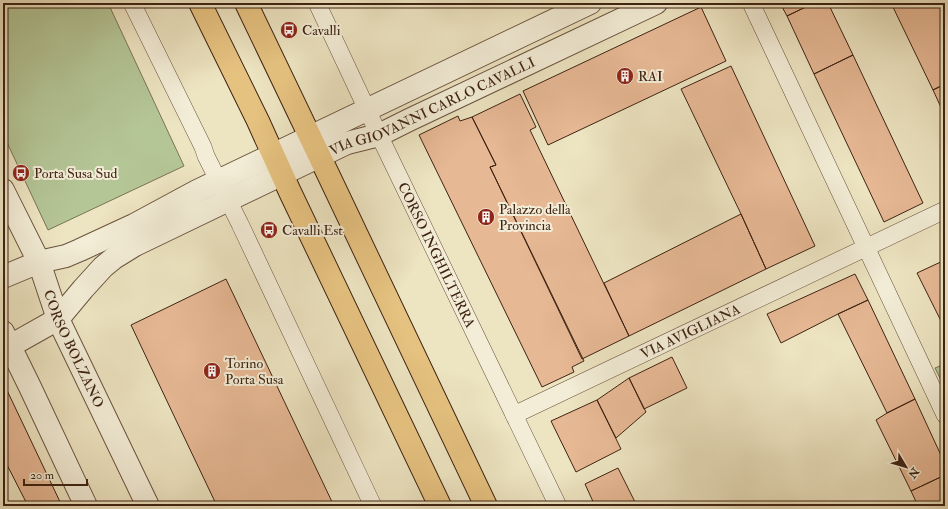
<svg xmlns="http://www.w3.org/2000/svg" width="948" height="509" font-family="'IM FELL Double Pica',serif">
<style>
.green{fill:#b4c596;stroke:#797454}
.building{fill:#e6b894;stroke:#3e2313}
.lines{fill:none;stroke-linecap:round;stroke-linejoin:round}
.minor-casing{stroke:#6a533e;stroke-width:18}
.tertiary-casing{stroke:#6a533e;stroke-width:24}
.primary-casing{stroke:#3e2313;stroke-width:24}
.minor{stroke:#f3edd7;stroke-width:17}
.tertiary{stroke:#f3edd7;stroke-width:22}
.primary{stroke:#e6c280;stroke-width:22}
.labels{text-anchor:middle;stroke-width:4;stroke-linejoin:round;paint-order:stroke}
.poi-label{font-size:14px;fill:#3e2313;stroke:#f3edd7;text-anchor:start}
.street-label{font-size:14px;fill:#3e2313;stroke:#f3edd7}
</style>
<rect width="100%" height="100%" fill="#ede4c1"/>
<filter id="stains"><feTurbulence type="fractalNoise" baseFrequency=".005" numOctaves="4"/><feColorMatrix values="0 0 0 0 .2 0 0 0 0 .09 0 0 0 0 .02 0 0 0 .5 -.17"/></filter>
<radialGradient id="worn" r=".72"><stop offset=".6" stop-color="#630" stop-opacity="0"/><stop offset="1" stop-color="#630" stop-opacity=".3"/></radialGradient>
<path class="green" d="M3 3H108L184 166 48 230 3 134Z
M945 364V388L935 368Z"/>
<path class="building" d="M780 3H814L787 16Z
M814 3H828L853 55 814 74 787 16Z
M891 3H940L945 13V84L933 90Z
M701 7 726 61 548 145 523 91Z
M853 55 923 203 884 222 814 74Z
M731 66 815 246 766 269 741 214 681 89Z
M945 84V116L933 90Z
M520 94 536 127 530 130 629 336 582 359 490 167 496 165 472 117Z
M458 116 460 121 472 117 496 165 490 167 584 361 572 367 574 372 542 387 419 135Z
M945 143V156L940 145Z
M741 214 766 269 629 336 604 283Z
M945 260V329L917 273Z
M855 274 868 300 838 314 781 343 767 314Z
M226 279 334 506H217L175 418 131 325Z
M868 300 915 399 887 413 838 314Z
M672 357 687 388 644 409 629 378Z
M629 378 646 412 616 438 597 400Z
M4 384 62 506H16L26 502 3 457V385Z
M915 399 945 464V475L911 491 876 420 887 413Z
M597 400 621 449 576 472 551 421Z
M618 468 637 506H595L585 484Z
M945 475V506H918L911 491Z"/>
<g class="lines">
<defs>
<g id="minor">
<path d="M132 3 203 147 206 156 240 224 373 506"/>
<path id="s1" d="M317 3 379 135 558 506"/>
<path d="M751 3 945 415"/>
<path id="s2" d="M514 415 945 210"/>
</g>
<g id="tertiary">
<path id="s3" d="M3 190 39 262 58 319 148 506"/>
<path d="M3 277 39 262 66 256 80 250 134 225 197 191 590 3"/>
<path d="M3 332 30 387 86 506"/>
<path id="s4" d="M3 350 58 319 83 289 103 267 114 258 135 245 347 143 379 135 409 120 656 3"/>
</g>
<path id="primary" d="M200 3 258 121 290 192 440 506
M246 3 328 174 486 506"/>
</defs>
<use href="#minor" class="minor-casing"/>
<use href="#tertiary" class="tertiary-casing"/>
<use href="#primary" class="primary-casing"/>
<use href="#minor" class="minor"/>
<use href="#tertiary" class="tertiary"/>
<use href="#primary" class="primary"/>
</g>
<defs>
<symbol id="bus-disc" viewBox="-11 -11 22 22"><circle r="9.5" fill="#8f2418" stroke="#f3edd7"/><path d="M-5-6H5V4H4V6H2V4H-2V6H-4V4H-5ZM-3.5-4V0h7V-4ZM-3.5 1.2v1.5H-2V1.2ZM2 1.2v1.5H3.5V1.2Z" fill="#fff"/></symbol>
<symbol id="building-disc" viewBox="-11 -11 22 22"><circle r="9.5" fill="#8f2418" stroke="#f3edd7"/><path d="M-4-6H4V6H1V3H-1V6H-4ZM-2.5-4.3h1.7v1.8h-1.7ZM.8-4.3h1.7v1.8H.8ZM-2.5-1h1.7V.8h-1.7ZM.8-1h1.7V.8H.8Z" fill="#fff"/></symbol>
</defs>
<g fill-rule="evenodd">
<use href="#bus-disc" x="279" y="20" width="20" height="20"/>
<use href="#building-disc" x="615" y="66" width="20" height="20"/>
<use href="#bus-disc" x="11" y="163" width="20" height="20"/>
<use href="#building-disc" x="476" y="207" width="20" height="20"/>
<use href="#bus-disc" x="259" y="220" width="20" height="20"/>
<use href="#building-disc" x="202" y="361" width="20" height="20"/>
</g>
<g class="labels">
<g class="poi-label">
<text x="302" y="35">Cavalli</text>
<text x="638" y="81">RAI</text>
<text x="34" y="178">Porta Susa Sud</text>
<text x="499" y="214">Palazzo della<tspan x="499" dy="16">Provincia</tspan></text>
<text x="282" y="235">Cavalli Est</text>
<text x="225" y="368">Torino<tspan x="225" dy="16">Porta Susa</tspan></text>
</g>
<g class="street-label">
<text dy="5" stroke="none"><textPath href="#s4" startOffset="499">VIA GIOVANNI CARLO CAVALLI</textPath></text>
<text dy="5" stroke="none"><textPath href="#s1" startOffset="279">CORSO INGHILTERRA</textPath></text>
<text dy="5" stroke="none"><textPath href="#s2" startOffset="195">VIA AVIGLIANA</textPath></text>
<text dy="5" stroke="none"><textPath href="#s3" startOffset="174">CORSO BOLZANO</textPath></text>
</g>
</g>
<rect width="948" height="509" fill="none" stroke="#ede4c1" stroke-width="16"/>
<rect x="4" y="4" width="940" height="501" fill="none" stroke="#3e2313" stroke-width="2"/>
<rect x="8" y="8" width="932" height="493" fill="none" stroke="#3e2313"/>
<g transform="translate(906 467) rotate(128)" stroke="#f3edd7" stroke-width="3" paint-order="stroke">
<path d="M0-3L7 15L0 10L-7 15Z" fill="#3e2313"/>
<text y="-6" font-size="11" font-weight="bold" text-anchor="middle" fill="#3e2313">N</text>
</g>
<path d="M24 479v6h63v-6" fill="none" stroke="#3e2313" stroke-width="2"/>
<text x="30" y="479" font-size="12" fill="#3e2313" stroke="#f3edd7" stroke-width="3" paint-order="stroke">20 m</text>
<rect width="100%" height="100%" filter="url(#stains)"/>
<rect width="100%" height="100%" fill="url(#worn)"/>
</svg>
